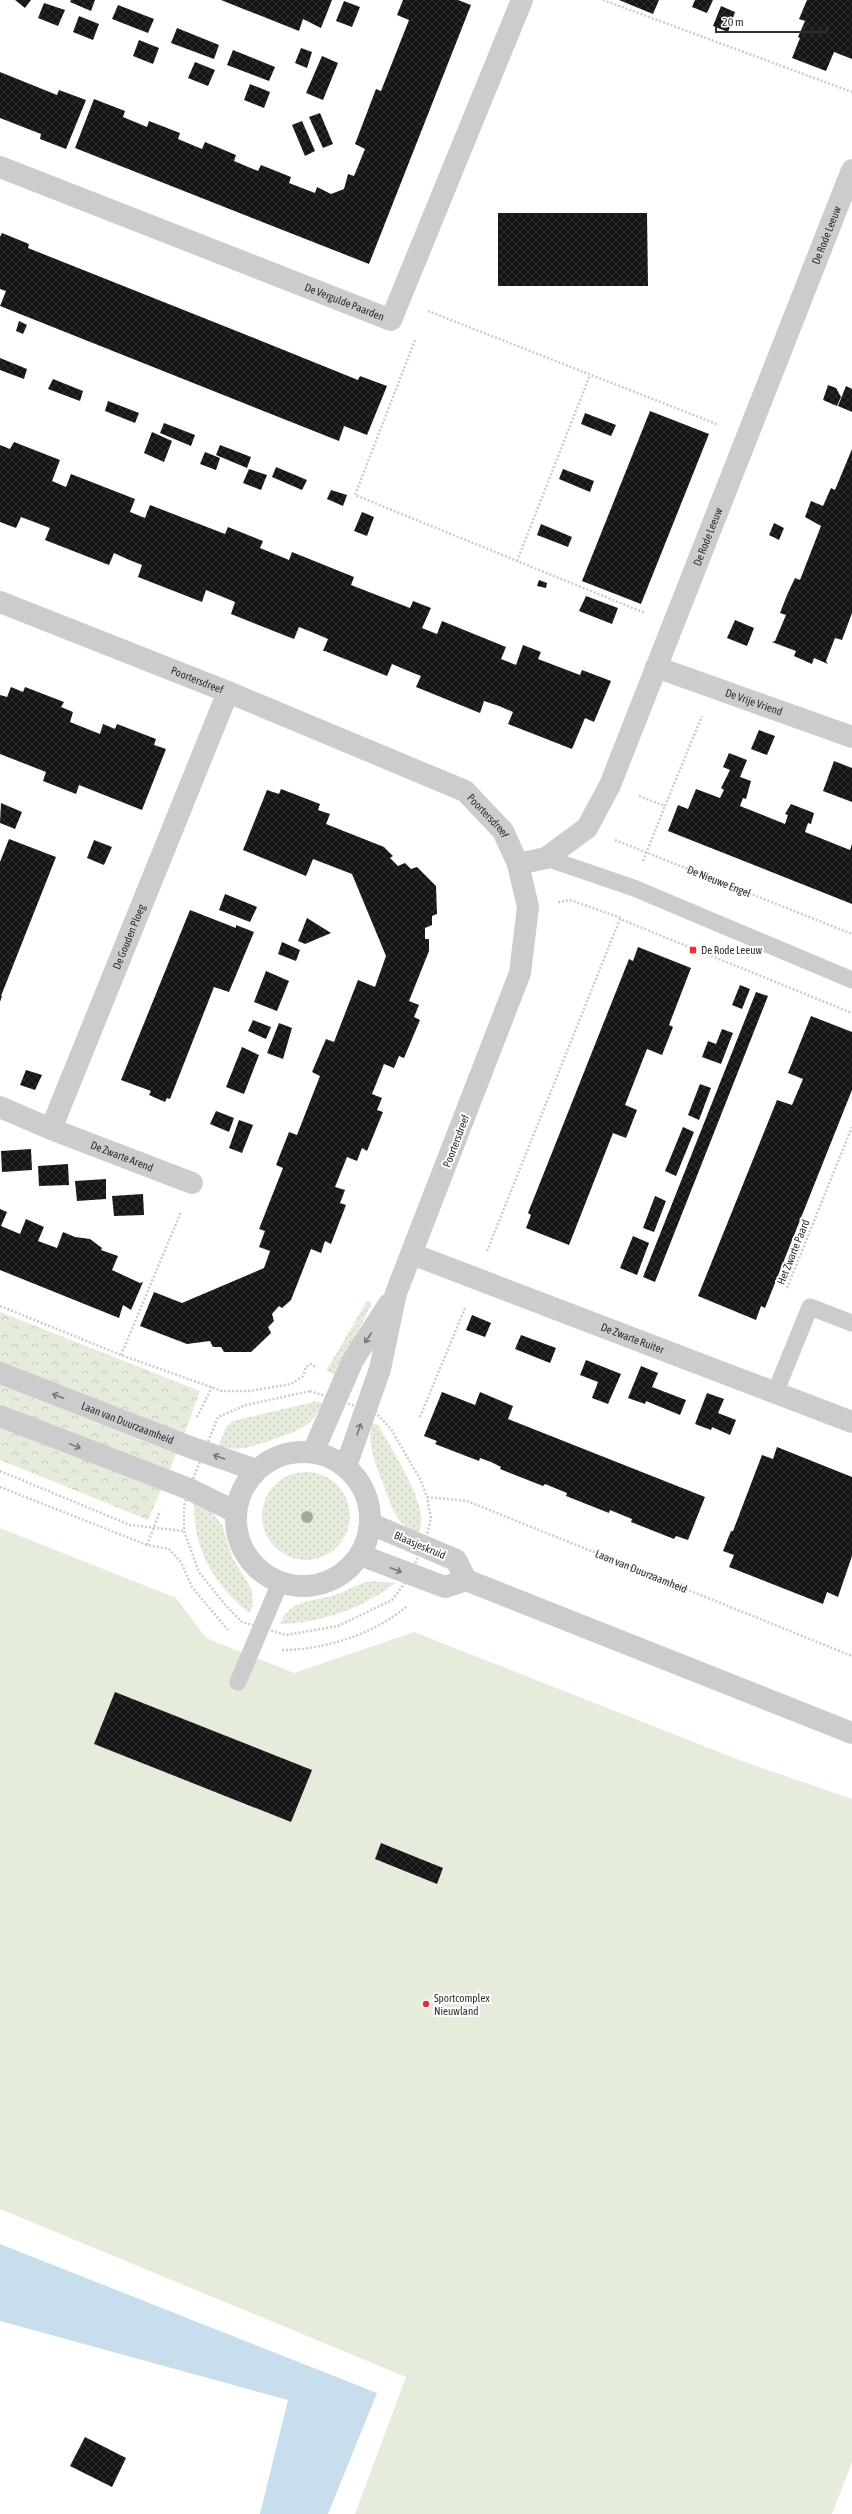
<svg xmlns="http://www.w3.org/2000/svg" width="852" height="2514" font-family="'Asap Condensed',sans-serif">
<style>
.green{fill:url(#green-dots)}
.forest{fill:url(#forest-crowns)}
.pitch{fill:#e5ecdc}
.water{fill:#c8deec}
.building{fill:url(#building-cross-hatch)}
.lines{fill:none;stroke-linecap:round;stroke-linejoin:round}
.path{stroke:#ccc;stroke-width:2.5;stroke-dasharray:2 2;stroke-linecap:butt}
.service{stroke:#ccc;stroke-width:17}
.minor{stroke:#ccc;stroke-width:22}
.tertiary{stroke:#ccc;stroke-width:22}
.tree{fill:#9fae93}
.oneway{stroke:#767676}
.poi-dot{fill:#e92e38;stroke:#fff;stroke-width:1.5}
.labels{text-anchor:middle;stroke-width:4;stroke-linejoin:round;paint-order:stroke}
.street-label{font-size:11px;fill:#2f2f2f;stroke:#fff}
.poi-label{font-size:11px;fill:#2f2f2f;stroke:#fff;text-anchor:start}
</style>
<defs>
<pattern id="green-dots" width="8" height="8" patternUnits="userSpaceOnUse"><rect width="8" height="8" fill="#e5ecdc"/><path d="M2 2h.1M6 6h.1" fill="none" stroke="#c5cbbd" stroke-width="1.8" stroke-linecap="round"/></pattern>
<pattern id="forest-crowns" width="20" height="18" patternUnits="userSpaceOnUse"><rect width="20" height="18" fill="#e5ecdc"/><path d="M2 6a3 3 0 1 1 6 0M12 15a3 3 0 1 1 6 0" fill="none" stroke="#c5cbbd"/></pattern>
<pattern id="building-cross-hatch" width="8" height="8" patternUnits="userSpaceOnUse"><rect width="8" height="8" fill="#161616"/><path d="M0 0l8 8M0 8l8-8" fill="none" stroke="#303030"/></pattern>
</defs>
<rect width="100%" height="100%" fill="#fff"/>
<path class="green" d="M367 1301H370L371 1305 337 1375 326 1371Z
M317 1401 323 1403C310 1430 297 1430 272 1440 252 1447 239 1452 218 1446L227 1426 233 1421Z
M372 1423 379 1426C389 1446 434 1512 418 1532 395 1526 390 1502 383 1483 375 1463 367 1445 372 1423Z
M262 1516a44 44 0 1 1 88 0a44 44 0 1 1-88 0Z
M194 1503 212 1512 222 1525 232 1557 252 1590 253 1605 249 1613C214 1585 193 1549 194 1503Z
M370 1581 396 1583C362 1608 323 1623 280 1624 290 1597 317 1602 338 1594 349 1589 358 1584 370 1581Z"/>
<path class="forest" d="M0 1312 200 1391 184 1435 0 1362Z
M0 1385 176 1454 169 1472 0 1404Z
M0 1426 161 1490 148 1520 0 1460Z"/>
<path class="pitch" d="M0 1528 176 1598 206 1638 294 1673 414 1632 742 1761 852 1799V2462L832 2514H355L406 2377 0 2209Z"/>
<path class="water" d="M0 2244 377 2393 328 2514H260L288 2400 0 2321Z"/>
<path class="building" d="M15 0H31L25 8Z
M71 0H95L91 11 70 2Z
M221 0H332L321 28 303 19 299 31Z
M403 0H458L471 5 369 264 75 148 94 99 125 111 123 117 147 127 149 121 180 133 178 139 202 149 205 142 236 155 234 161 258 171 261 165 291 177 289 183 315 193 317 187 331 194 344 189 348 174 354 176 365 149 355 144 376 89 381 91 409 20 397 15Z
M619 0H659L653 14Z
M695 0H713L707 13 692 7Z
M807 0H852V59L834 52 826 71 792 58 800 38 798 37 805 21 799 19Z
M344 1 360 7 352 27 336 21Z
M44 3 65 10 58 26 38 18Z
M118 5 154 19 148 33 112 19Z
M721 6 735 12 728 32 713 26Z
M79 16 99 24 93 40 73 32Z
M177 28 219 45 214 59 171 43Z
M139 40 159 48 153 64 133 56Z
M301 48 312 52 307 68 295 63Z
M233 50 275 67 269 81 227 65Z
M322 56 338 63 323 100 306 93Z
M195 62 215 70 208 86 188 78Z
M0 72 57 95 59 90 86 100 66 149 40 139 41 134 0 118Z
M250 84 270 92 264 108 244 100Z
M320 113 333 144 323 148 309 117Z
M302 121 315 151 305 156 292 125Z
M498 213H647L648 286H498Z
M2 233 29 244 28 248 249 336 358 380 360 376 387 386 367 435 344 426 339 441 0 306 6 291 0 289V237Z
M19 321 27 325 23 334 16 331Z
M0 358 27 369 24 379 0 370Z
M53 379 83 391 80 401 48 389Z
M828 385 836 388 841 397 837 406 823 400Z
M846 386 852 389V412L838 406Z
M108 401 139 413 135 423 105 411Z
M650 411 709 434 641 604 582 581Z
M585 413 616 425 611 436 581 424Z
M164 423 195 435 191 446 160 433Z
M152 432 172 441 164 462 144 453Z
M14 442 60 460 52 481 66 487 71 474 135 499 130 512 145 518 150 505 225 534 228 527 263 541 260 548 289 560 292 552 354 577 351 585 410 608 413 601 431 608 422 628 437 634 442 621 506 647 501 659 516 665 523 645 541 652 538 659 580 675 582 670 611 681 594 722 585 718 572 749 508 724 513 712 499 706 484 701 480 713 416 687 421 676 406 670 392 664 387 676 325 651H323L328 639 314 633 299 627 294 639 231 614 235 602 206 590 202 602 138 577 142 565 127 559 114 553 109 565 45 540 50 528 21 517 16 528 0 522V445L10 449Z
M220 445 251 457 247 468 216 455Z
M852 449V613L842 640 835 638 826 661 828 664 814 658 812 664 794 656 796 651 772 642 775 641 786 615 780 613 787 595 795 578 800 580 821 526 805 517 811 501 823 506 831 488 835 490Z
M205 452 220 458 216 470 200 464Z
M276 467 307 480 302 490 272 477Z
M249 469 267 475 261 490 243 483Z
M563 469 594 481 590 492 559 479Z
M331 490 347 495 343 506 327 499Z
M362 512 374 517 367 536 354 531Z
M774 523 784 528 779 540 769 535Z
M541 524 572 537 568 547 537 535Z
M539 580 547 583 546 588 537 586Z
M586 596 618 608 612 624 579 611Z
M735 620 754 628 747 646 727 638Z
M11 687 23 692 25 687 64 702 61 707 73 712 70 722 100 734 103 724 115 729 117 724 156 739 154 745 166 749 142 810 79 785 76 794 43 781 46 772 0 754V695L7 697Z
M759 730 775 736 767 755 751 749Z
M729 753 747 760 740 777 751 781 746 799 743 798 740 806 785 824 788 815 785 814 791 804 814 813 811 824 808 823 805 832 850 850 852 844V904L668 831 678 805 688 809 696 789 720 798 724 790 721 788 730 770 723 767Z
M834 761 852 768V802L823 791Z
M281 789 320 804 318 810 330 814 326 824 384 847 393 856 390 858 398 866 405 863 411 869 417 867 436 886 437 914 432 916V925L425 928V939H429V951L409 1001 419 1005 414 1017 420 1020 404 1058 399 1056 394 1068 384 1064 372 1094 382 1098 377 1110 383 1112 367 1151 362 1148 357 1161 347 1157 335 1187 345 1190 340 1203 346 1205 331 1244 325 1241 321 1253 311 1249 291 1300 282 1308 279 1306 272 1314 274 1321 268 1327 271 1333 251 1352H224L221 1347H213L210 1341 187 1344 140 1326 154 1292 182 1303 264 1268 270 1251 259 1247 265 1231 259 1229 283 1168 276 1165 289 1132 297 1135 320 1076 312 1072 326 1039 334 1042 358 980 375 987 386 956 352 874 313 859 306 876 243 850 267 790 279 794Z
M1 803 22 812 15 829 0 823Z
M9 839 56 857 1 996H2L0 1002V862Z
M94 840 112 847 104 865 87 858Z
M225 894 257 907 250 922 219 910Z
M190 910 236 928V925L254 932 229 992 214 987 170 1099 167 1098 165 1102 149 1095 151 1091 121 1080Z
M307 918 331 933 305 944 298 941Z
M282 942 300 950 296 961 278 954Z
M638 947 691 968 669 1025 673 1027 662 1055 647 1049 625 1105 637 1110 626 1138 613 1133 569 1245 526 1228 531 1215 528 1213 629 959 633 961Z
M266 971 289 981 277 1011 254 1002Z
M740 985 750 989 742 1009 732 1005Z
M756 992 768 996 655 1282 643 1277Z
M811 1016 852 1032V1090L765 1308 761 1306 756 1320 698 1296 777 1100 792 1105 803 1079 788 1073Z
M253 1020 271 1027 266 1039 248 1031Z
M279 1023 292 1028 283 1059 267 1053Z
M722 1029 733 1033 721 1064 702 1057 708 1041 716 1044Z
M242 1047 259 1055 244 1094 226 1087Z
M26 1070 42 1075 35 1090 20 1085Z
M700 1084 711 1088 699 1120 688 1115Z
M216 1111 234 1118 229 1132 210 1124Z
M239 1120 253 1125 242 1153 229 1148Z
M683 1127 694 1132 676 1176 665 1171Z
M31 1149 32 1170 2 1172 1 1151Z
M68 1164 69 1185 39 1186 38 1166Z
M106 1179V1199L77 1201 75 1181Z
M143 1194 144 1215 114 1216 112 1196Z
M655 1196 666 1201 654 1232 643 1228Z
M0 1209 7 1212 1 1226 20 1234 26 1219 44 1227 38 1241 57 1248 63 1232 75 1237 90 1239 102 1248 101 1250 118 1256 112 1270 140 1283 143 1282 131 1310 123 1305 119 1318 0 1270Z
M633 1236 649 1243 637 1275 620 1268Z
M472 1315 491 1323 485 1337 466 1330Z
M521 1335 556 1348 550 1363 515 1349Z
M586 1360 621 1374 608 1404 592 1398 598 1382 580 1375Z
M641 1366 658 1373 652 1387 686 1400 680 1415 646 1401 645 1404 628 1398Z
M442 1392 475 1405 480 1392 513 1406 508 1419 705 1497 688 1540 676 1536 674 1539 631 1522 632 1519 610 1510 609 1513 566 1496 567 1493 545 1484 543 1486 500 1469 501 1467 491 1462 480 1458 479 1461 435 1444 437 1441 424 1436Z
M707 1393 724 1399 718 1413 736 1420 730 1435 712 1427 711 1430 695 1424Z
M777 1447 852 1477V1556L838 1597 827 1592 823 1604 729 1567 734 1555 723 1551 731 1531H733L762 1455 773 1459Z
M115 1692 312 1770 291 1822 94 1744Z
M381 1843 443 1868 437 1884 375 1859Z
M85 2437 126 2458 112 2487 70 2466Z"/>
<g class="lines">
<g class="path">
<path d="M603 0 852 92"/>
<path d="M428 311 719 425"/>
<path d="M415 340 355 495 645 613"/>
<path d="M517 561 590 375"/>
<path d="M639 796 665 806 702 716"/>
<path id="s1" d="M615 840 852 934"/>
<path d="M643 861 665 806"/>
<path d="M558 902 570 900 621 918"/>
<path d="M487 1251 620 919 852 1013"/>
<path d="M787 1288 852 1127"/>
<path d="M0 1306 121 1355 222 1391H250L291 1384 303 1376 306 1367 311 1364 317 1368"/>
<path d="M121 1355 181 1212"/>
<path d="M310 1391 376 1413 391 1429 420 1479 427 1497 431 1518 427 1534 411 1575 392 1600 338 1626 286 1635 242 1622 226 1606 199 1572 184 1531V1507L189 1489 218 1417 246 1405Z"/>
<path d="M197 1417 212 1387"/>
<path d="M420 1417 465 1308"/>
<path d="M0 1471 130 1525 184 1531"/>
<path d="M0 1487 147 1545 169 1549 181 1562 192 1587 228 1630"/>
<path id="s2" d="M427 1497 467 1501 852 1656"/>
<path d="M147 1545 160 1511"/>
<path d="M282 1650C324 1650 375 1634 407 1606"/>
</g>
<path class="service" d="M546 858 634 888 852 980
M775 1393 810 1307 852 1323
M238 1682 280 1583"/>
<g class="minor">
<path id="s3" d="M0 167 391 320 522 0"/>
<path id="s4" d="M656 667 852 737"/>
<path id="s5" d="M518 864 546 858 587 828 610 785 852 170"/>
<path id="s6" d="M0 1107 51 1129 228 692"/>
<path id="s7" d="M51 1129 192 1183"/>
<path id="s8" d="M412 1254 852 1422"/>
</g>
<g class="tertiary">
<path id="s9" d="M0 602 228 692 465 791 503 831 518 864 528 907 520 973 396 1293 380 1369 346 1466"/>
<path id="s10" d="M0 1373 187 1446 256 1470"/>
<path d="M0 1416 189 1489 236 1512"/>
<circle cx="303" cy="1519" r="67"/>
<path d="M313 1452 353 1360 389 1304"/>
<path d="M360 1555 445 1587 466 1580 456 1560 371 1524"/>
<path d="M466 1580 852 1733"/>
</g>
</g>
<circle class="tree" cx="307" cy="1517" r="6"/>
<defs><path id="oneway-shaft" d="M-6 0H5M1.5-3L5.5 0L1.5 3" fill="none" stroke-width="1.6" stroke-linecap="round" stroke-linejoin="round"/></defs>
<g class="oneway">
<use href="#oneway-shaft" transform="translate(368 1338) rotate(123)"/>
<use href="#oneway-shaft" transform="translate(58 1396) rotate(-159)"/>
<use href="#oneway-shaft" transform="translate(359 1429) rotate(-71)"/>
<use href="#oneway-shaft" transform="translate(75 1446) rotate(22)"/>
<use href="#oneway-shaft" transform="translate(219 1457) rotate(-160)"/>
<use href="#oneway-shaft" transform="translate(396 1570) rotate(21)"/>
</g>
<g class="poi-dot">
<rect x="689" y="946" width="8" height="8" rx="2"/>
<circle cx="426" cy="2004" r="4"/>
</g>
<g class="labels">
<g class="street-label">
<text dy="4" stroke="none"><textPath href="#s5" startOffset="719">De Rode Leeuw</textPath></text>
<text dy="4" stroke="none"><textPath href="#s3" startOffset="370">De Vergulde Paarden</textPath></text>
<text dy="4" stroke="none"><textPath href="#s5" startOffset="395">De Rode Leeuw</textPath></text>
<text dy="4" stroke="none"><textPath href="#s9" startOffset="212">Poortersdreef</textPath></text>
<text dy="4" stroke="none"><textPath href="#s4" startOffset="104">De Vrije Vriend</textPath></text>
<text dy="4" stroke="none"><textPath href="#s9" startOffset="536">Poortersdreef</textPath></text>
<text dy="4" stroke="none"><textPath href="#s1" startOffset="112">De Nieuwe Engel</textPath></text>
<text dy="4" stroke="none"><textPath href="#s6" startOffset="263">De Gouden Ploeg</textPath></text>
<text transform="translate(456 1141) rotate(-69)" y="4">Poortersdreef</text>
<text dy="4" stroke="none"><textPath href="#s7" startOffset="76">De Zwarte Arend</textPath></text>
<text transform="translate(793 1252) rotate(-68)" y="4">Het Zwarte Paard</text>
<text dy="4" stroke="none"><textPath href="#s8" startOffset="236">De Zwarte Ruiter</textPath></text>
<text dy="4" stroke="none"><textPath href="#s10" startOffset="137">Laan van Duurzaamheid</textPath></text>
<text transform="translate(420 1545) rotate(23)" y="4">Blaasjeskruid</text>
<text dy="4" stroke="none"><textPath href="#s2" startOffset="228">Laan van Duurzaamheid</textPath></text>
</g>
<g class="poi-label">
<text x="701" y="954">De Rode Leeuw</text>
<text x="434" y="2002">Sportcomplex<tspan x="434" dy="13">Nieuwland</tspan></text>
</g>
</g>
<path d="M716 26v6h111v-6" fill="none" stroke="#2f2f2f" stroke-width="2"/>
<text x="722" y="26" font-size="12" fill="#2f2f2f" stroke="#ffffff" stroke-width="3" paint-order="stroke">20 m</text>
</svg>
